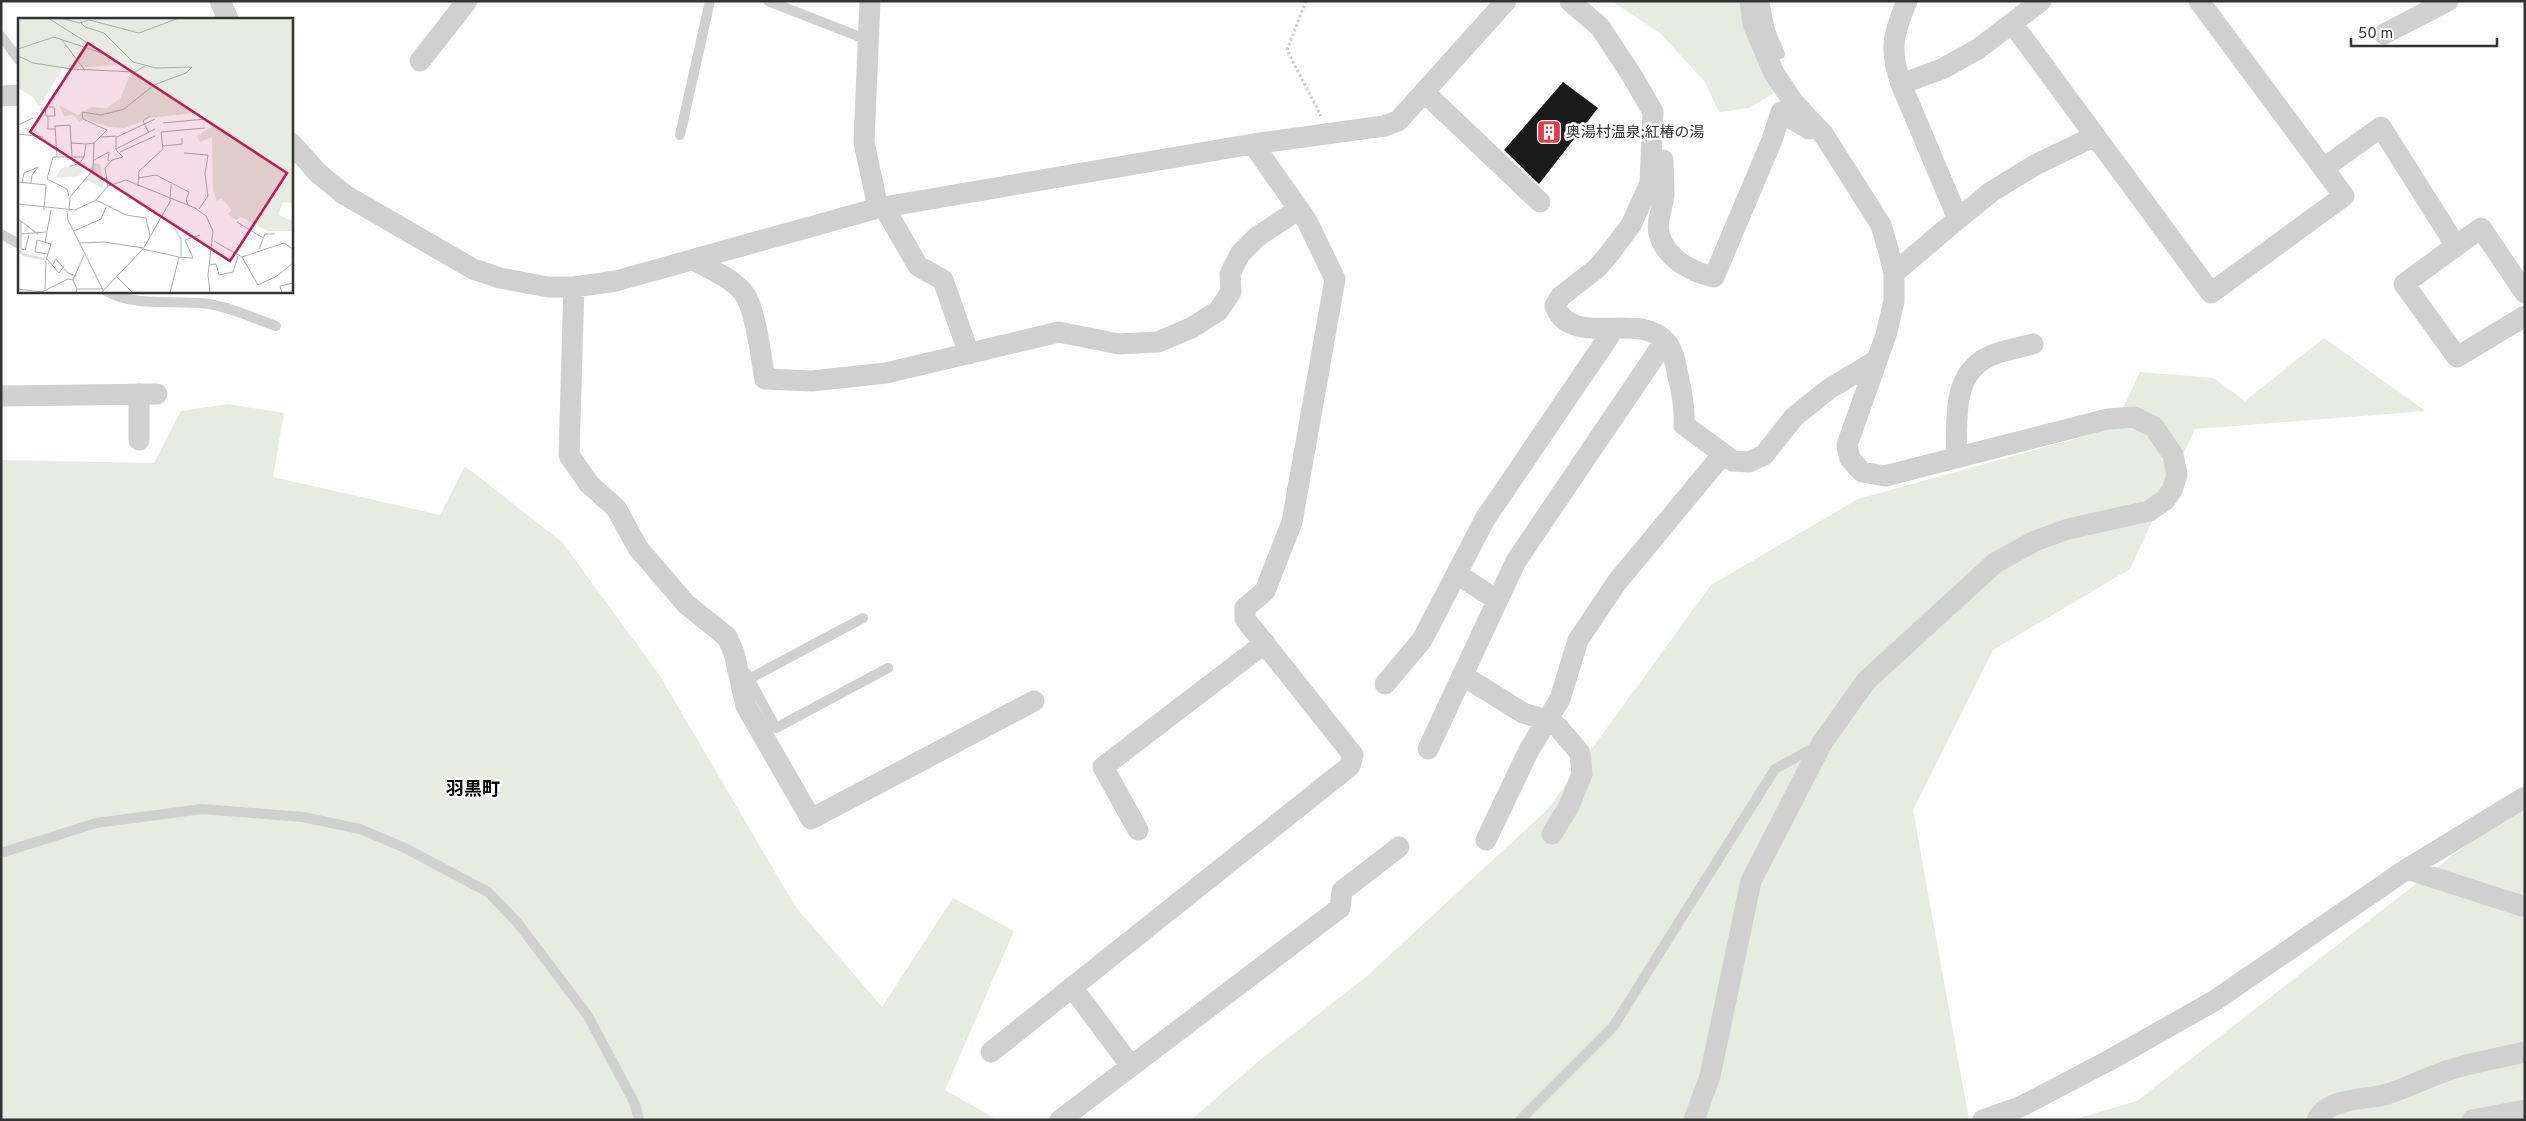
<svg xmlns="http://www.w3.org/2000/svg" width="2526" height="1121" font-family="Overpass,'Noto Sans JP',sans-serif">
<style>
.green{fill:#e6ecdf}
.building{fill:#1a1a1a}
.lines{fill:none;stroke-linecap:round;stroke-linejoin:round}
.path{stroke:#cdcdcd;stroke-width:3;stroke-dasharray:2.5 2.5;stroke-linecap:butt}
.service{stroke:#d0d0d0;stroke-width:10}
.minor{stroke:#d0d0d0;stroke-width:21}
.labels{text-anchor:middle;stroke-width:5;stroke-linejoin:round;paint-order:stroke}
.poi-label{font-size:15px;fill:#333;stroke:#fff;text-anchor:start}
.quarter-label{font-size:18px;font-weight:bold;fill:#000;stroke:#fff}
.inset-river{fill:none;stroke:#cfe2ee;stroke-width:2.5}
.inset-road{fill:none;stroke:#adadad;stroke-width:1}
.view{fill:#c2185b;fill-opacity:0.15;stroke:#c2185b;stroke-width:2.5}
.inset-edge{fill:none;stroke:#333;stroke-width:2.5}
</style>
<rect width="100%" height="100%" fill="#fff"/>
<path class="green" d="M1612 1H1750L1784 87 1749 108 1719 112 1705 82 1661 34Z
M2324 338 2425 411 2195 429 2130 569 1993 650 1913 810 1969 1120H1191L1260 1060 1367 976 1548 809 1711 585 1858 499 2114 428 2140 372 2214 378 2245 401Z
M228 404 284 413 273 477 440 515 465 466 562 542 660 676 795 906 882 1007 953 898 1014 931 945 1090 998 1120H1V460L154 463 181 411Z
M2525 799V1120H2072L2137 1101Z"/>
<path class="building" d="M1563 82 1598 108 1539 184 1504 150Z"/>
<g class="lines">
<path class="path" d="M1306 1 1287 50 1321 116"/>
<path class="service" d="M768 1 868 40
M1764 1 1770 30 1780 54
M1 36 19 60
M680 135 710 1
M1 234 19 244
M106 291C137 308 175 299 209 304 231 307 255 319 276 326
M746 673 776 728 888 668
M749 679 863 618
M1 853 96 823 202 809 303 817 360 829 405 848 488 892 517 922 588 1016 635 1104 639 1120
M1520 1120 1613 1027 1775 769 1817 746"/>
<path class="minor" d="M220 1 228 19
M870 1 864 142 878 208
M1570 1 1600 27 1631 74 1653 112 1650 183 1631 225 1610 253 1596 269 1561 296 1555 306C1572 350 1641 309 1667 343 1674 352 1676 365 1678 376 1682 392 1685 408 1684 425L1733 461 1749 462 1764 455 1794 417 1829 389 1877 360
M2012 23 2211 293 2344 196 2199 1
M2384 34 2448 1
M420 61 467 1
M1901 84C1889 49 1893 35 1907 1
M1424 92 1540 202
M1 96 19 95
M291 143 319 174 345 195 473 269 500 278 548 287H574L616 281 878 208 1253 144 1384 126 1398 121 1506 1
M1663 160C1663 171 1664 183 1664 195 1663 207 1656 222 1659 233 1665 258 1691 272 1714 277L1772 140 1781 112 1809 129
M2324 168 2381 127 2456 246 2404 284 2457 357 2525 316
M884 207 918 266 943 280 969 354
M1958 219 1991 192 2035 165 2095 136
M2456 246 2481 228 2525 293
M694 260C709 269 735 279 745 295 756 311 761 358 765 379L812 381 886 373 1059 332 1119 344 1158 342 1191 328 1218 311 1231 292 1230 274 1240 254 1257 237 1299 209
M1894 273 1958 219 1901 84 1942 69 1978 49 2041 1
M574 287 569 455 589 484 616 508 638 548 686 604 727 637 734 653 746 706 811 819 1034 701
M139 394V440
M1 396 157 394
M1956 458C1958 422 1950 376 1988 357 2001 350 2019 348 2033 344
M1457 574 1497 600
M1462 675 1523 713 1547 720 1558 727 1580 753 1582 774 1569 806 1552 834
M1385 684 1422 640 1485 519 1614 329
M1428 749 1516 561 1665 341
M1138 830 1103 767 1265 643
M1486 840 1529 750 1560 699 1578 640 1617 582 1723 454
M2407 869 2525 907
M1072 987 1131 1066
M991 1052 1350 766 1353 755 1245 619V608L1265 591 1292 522 1335 279 1307 221 1253 144
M1060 1120 1340 908 1342 891 1399 847
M1694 1120 1710 1076 1751 881 1822 743 1866 681 1995 563 2035 541 2068 529 2149 511 2165 500 2172 490 2177 475 2173 455 2154 427 2134 417 2108 419 1885 476 1862 472 1850 459 1847 445 1886 335 1894 301V273L1888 249 1881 225 1824 135 1794 103 1774 73 1753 24 1750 1
M1983 1120 2020 1107 2108 1061 2214 1001 2407 869 2525 797
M2317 1120C2327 1098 2364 1100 2384 1095 2406 1089 2427 1077 2449 1070 2473 1062 2500 1058 2525 1052
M2472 1120 2525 1110"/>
</g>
<defs>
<symbol id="building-square" viewBox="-11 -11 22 22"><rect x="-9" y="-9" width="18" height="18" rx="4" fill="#e63946" stroke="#fff"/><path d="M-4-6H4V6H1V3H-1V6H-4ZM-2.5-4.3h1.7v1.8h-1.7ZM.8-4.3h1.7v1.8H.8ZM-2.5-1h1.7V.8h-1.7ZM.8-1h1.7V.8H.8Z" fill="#fff"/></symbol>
</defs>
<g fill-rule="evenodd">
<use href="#building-square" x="1535" y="118" width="28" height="28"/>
</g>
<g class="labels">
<g class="poi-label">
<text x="1566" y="137">奥湯村温泉;紅椿の湯</text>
</g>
<g class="quarter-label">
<text x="473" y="795">羽黒町</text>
</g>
</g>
<g transform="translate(18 18)">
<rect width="275" height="275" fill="#fff"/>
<path d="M0 0H275V185L265 184 260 197 275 203V213H249L223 199 218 202 210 196 214 192 203 180 199 183 195 172 194 119 182 124 179 118 193 109 185 94 131 100 107 110 91 109 67 101 62 104 55 97 46 98 41 87 60 97 73 89 88 90 102 81 114 52 99 47 44 51 21 89 15 79 0 70ZM75 145 82 146 86 165 84 170 69 162ZM61 146 66 152 61 158 37 160 44 150Z" fill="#e6ecdf"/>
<path class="inset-river" d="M156 209 163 221V238M0 232 6 237 26 241"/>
<path class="inset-road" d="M42 0 62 5 71 2 121 15 161 0M44 22 66 51M0 31 36 19 87 36 30 0M0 38 15 45 54 51 117 54 127 48M30 98H28L27 89H36L37 98H30V111H37M145 105 187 101M0 107 15 100M131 115 125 103 132 98M0 116 25 119M83 119 98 118V132L105 139 94 142 87 150 90 168M99 119 137 101M53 125 68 126M145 128 164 126V120M98 131 137 111M102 134 137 118M166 135 190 137 187 156 190 178 181 191M54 138 52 107 37 108 39 139H66L68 126 76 125M39 139H35L29 161 49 171 51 178M76 142 91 134 90 143M52 148 61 146 66 139M120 160 138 157 167 172 171 174 168 182 170 187M0 164 28 167 26 192M4 165 6 155 20 149 14 157 13 165M120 168 121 153 145 131 143 114 187 110M78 182 108 197 128 200 132 218M152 182 153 166M0 186 57 192 78 182 90 168 108 162 177 190 188 198 195 213 190 257 192 275M49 193 50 202 85 272M51 193 52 179 75 152 76 125 89 112 65 101 64 94 83 97 106 91 136 67 168 55 174 49 138 50 115 44 86 15 67 9 63 5M0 201 20 216M3 203V231L7 232 11 217M219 204 245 220M56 213 83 201 88 189M3 216 28 214M196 223 224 239 266 225 275 231M27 224 33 192M61 225 86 224 125 230M125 231 161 239 152 275M241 231 247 216H257M161 239 175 240 167 222 182 217M224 239 240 267 259 258 275 245M29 241 41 255 46 248M192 247 198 246 201 257 215 254 220 238M34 248 38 241 50 255 58 258M99 259 115 275M0 271 24 274 50 261 55 262M27 271 28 242 33 226 19 222 17 234 30 236M59 271 55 262 66 237M58 275 59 271H84M83 275 125 231 153 182M264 275 262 268 275 265"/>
<path class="view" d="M70 25 269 155 212 243 12 114Z"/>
<rect width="275" height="275" class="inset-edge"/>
</g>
<rect width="2526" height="1121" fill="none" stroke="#333333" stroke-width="5"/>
<path d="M2351 38v8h146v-8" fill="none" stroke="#333333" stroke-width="2.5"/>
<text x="2358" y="38" font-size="15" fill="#333333" stroke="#ffffff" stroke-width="4" paint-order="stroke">50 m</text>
</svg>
